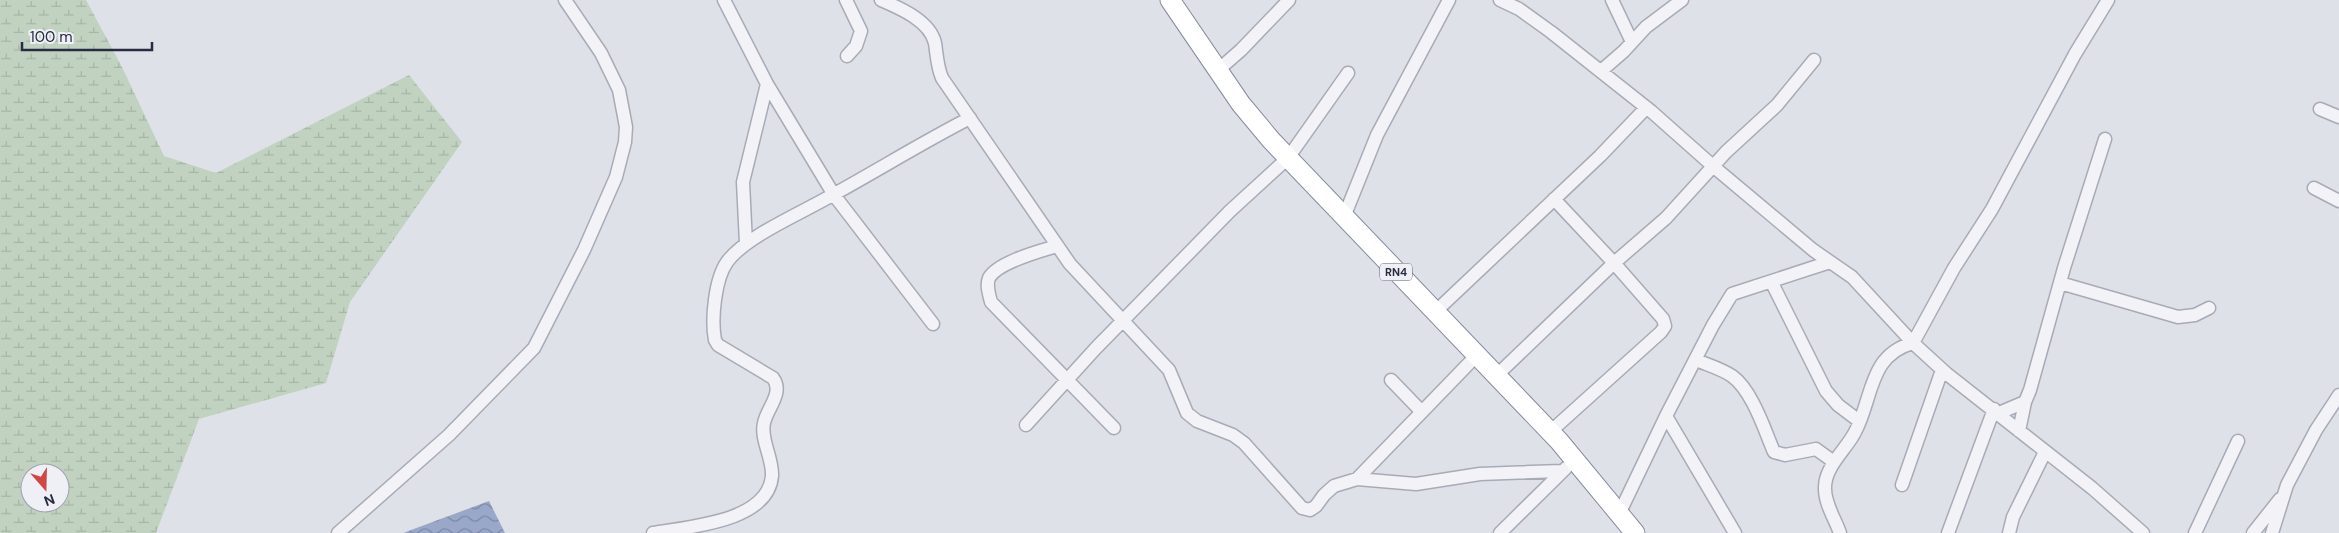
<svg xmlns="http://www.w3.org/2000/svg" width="2339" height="533" font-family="'DM Sans',sans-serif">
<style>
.wetland{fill:url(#wetland-marsh);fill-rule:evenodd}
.water{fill:url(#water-waves)}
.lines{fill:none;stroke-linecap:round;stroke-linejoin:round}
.minor-casing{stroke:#a8abb6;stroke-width:15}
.highway-casing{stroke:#868b9f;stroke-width:21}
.minor{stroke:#f2f2f7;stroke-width:12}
.highway{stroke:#fff;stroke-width:19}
.labels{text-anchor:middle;stroke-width:4;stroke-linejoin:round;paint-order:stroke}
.shield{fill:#eef0f6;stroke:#636777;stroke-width:1}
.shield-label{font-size:11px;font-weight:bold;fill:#272c40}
</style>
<defs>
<pattern id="wetland-marsh" width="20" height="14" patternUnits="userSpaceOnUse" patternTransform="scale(1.25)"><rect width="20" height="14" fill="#c1d3c0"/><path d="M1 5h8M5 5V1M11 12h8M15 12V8" fill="none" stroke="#a6b5a6"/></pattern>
<pattern id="water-waves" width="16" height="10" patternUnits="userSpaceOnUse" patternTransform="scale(1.25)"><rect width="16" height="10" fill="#99a7c9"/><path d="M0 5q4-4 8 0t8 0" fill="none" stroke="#7d88a5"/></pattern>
</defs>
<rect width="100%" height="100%" fill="#dfe1e8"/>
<path class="wetland" d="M0 0H86L122 67 164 156 216 173 409 75 462 142 350 302 326 383 199 419 156 533H0ZM30 473H60V503H30Z"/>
<path class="water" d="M489 501 505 533H403Z"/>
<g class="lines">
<defs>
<path id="minor" d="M724 0 767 84 743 182 746 244
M846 0 861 31 856 46 847 56
M881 0C900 8 930 21 935 43 937 56 937 66 942 78L1070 264 1169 370 1187 413 1197 421 1233 435 1244 443 1302 508 1310 510 1316 506 1324 495 1334 486 1357 479 1416 484 1480 474 1561 471
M1500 0 1519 9 1551 32 1652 112 1714 167 1813 250 1852 277 1913 343 1947 374 2092 488 2143 533
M1612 0 1632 42
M1217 71 1241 50 1289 0
M1601 71 1624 51 1646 27 1682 0
M767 84 834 195 933 324
M2320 109 2339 117
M2314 188 2339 201
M1344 217 1377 135 1449 0
M1057 246C1040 251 998 262 989 278 986 285 989 294 991 302L1114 428
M1772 283 1826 391 1838 405 1859 421
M2060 283 2178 317 2195 315 2209 308
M1435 312 1600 156 1646 108
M1913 343 1954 268 1992 209 2075 54 2108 0
M1696 360C1708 365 1722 369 1732 376 1752 390 1765 431 1774 452L1785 455 1816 449 1834 462
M1496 376 1614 263 1666 218 1726 152 1777 105 1814 60
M1391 380 1421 411
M1999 413 2025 402
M1666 416 1735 533
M1026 425 1096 348 1230 211 1288 158 1348 73
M2019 431 2025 402 2030 390 2064 268 2105 139
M1550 432 1661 332 1665 326 1663 319 1614 263 1554 199
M1357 479 1477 355
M1902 485 1942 370
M1620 512 1666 416 1713 325 1732 294 1830 262
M338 533 449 435 534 348 584 250 616 177 625 142 626 127 619 90 601 53 565 0
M653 533C688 527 768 522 772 476 773 458 760 439 764 423 767 408 784 393 773 378L718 345 715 340C711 319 715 279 727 262 745 237 799 214 827 198 875 172 921 143 970 118
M1500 533 1566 468
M1840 533C1835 519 1825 504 1825 489 1824 467 1846 450 1855 432 1873 399 1868 355 1913 343
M1948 533 1994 409
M2009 533 2013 517 2045 452
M2195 533 2238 441
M2253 533 2280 499
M2272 533 2287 485 2316 430 2339 395"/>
<path id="highway" d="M1170 0 1241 104 1271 140 1559 441 1635 533"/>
</defs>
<use href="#minor" class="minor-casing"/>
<use href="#highway" class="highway-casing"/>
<use href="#minor" class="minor"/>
<use href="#highway" class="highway"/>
</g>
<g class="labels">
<rect class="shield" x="1380" y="263.5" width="32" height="17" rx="4"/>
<g class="shield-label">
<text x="1396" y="276">RN4</text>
</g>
</g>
<g transform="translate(45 488) rotate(160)"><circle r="24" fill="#eef0f6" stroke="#9ea2ad"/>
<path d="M0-4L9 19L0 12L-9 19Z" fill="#d14641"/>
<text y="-8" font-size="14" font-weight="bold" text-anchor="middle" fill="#272c40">N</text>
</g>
<path d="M22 42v8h130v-8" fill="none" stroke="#272c40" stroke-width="2.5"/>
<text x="30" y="42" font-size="15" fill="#272c40" stroke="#eef0f6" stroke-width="4" paint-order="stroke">100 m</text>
</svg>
